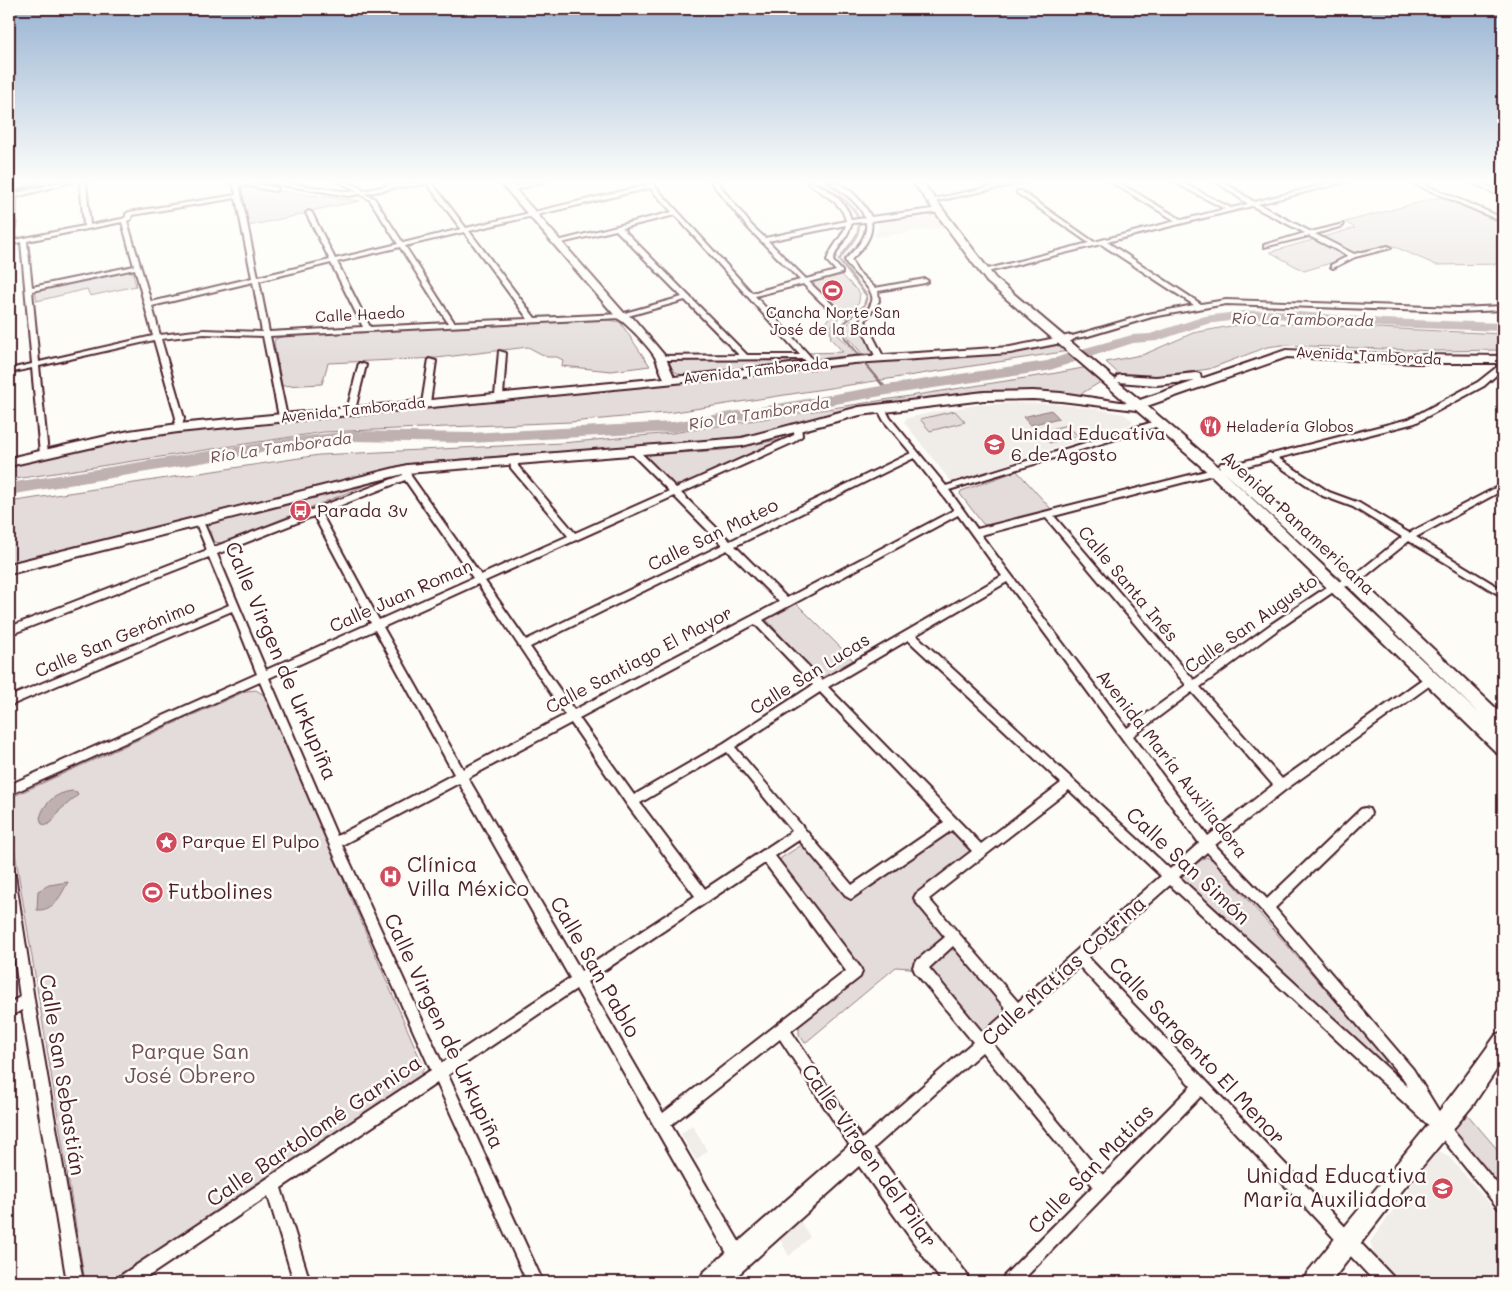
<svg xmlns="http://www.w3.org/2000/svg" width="1512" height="1291" font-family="Mali,sans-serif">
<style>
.built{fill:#f0ece8}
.green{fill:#e3dcda;stroke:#967e82}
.water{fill:#c0b1b1;stroke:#91777b}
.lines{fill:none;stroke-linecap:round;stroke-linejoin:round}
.stream-far1{stroke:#91777b;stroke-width:2.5}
.stream{stroke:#91777b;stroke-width:3}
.canal{fill:#c0b1b1;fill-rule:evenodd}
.river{fill:#c0b1b1;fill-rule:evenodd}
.street-casing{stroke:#4a1f2b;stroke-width:4}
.secondary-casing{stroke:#4a1f2b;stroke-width:4}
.primary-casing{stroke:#4a1f2b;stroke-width:4}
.street{fill:#fdfcf7;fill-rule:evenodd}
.secondary{fill:#fdfcf7;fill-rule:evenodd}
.primary{fill:#fdfcf7;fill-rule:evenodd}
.labels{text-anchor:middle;stroke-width:5;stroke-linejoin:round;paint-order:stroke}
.far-poi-label{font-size:15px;fill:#4a1f2b;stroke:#fdfcf7}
.far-street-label{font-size:15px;fill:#4a1f2b;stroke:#fdfcf7}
.far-water-label{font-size:16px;font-style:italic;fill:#73525a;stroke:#fdfcf7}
.poi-label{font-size:18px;fill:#4a1f2b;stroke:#fdfcf7;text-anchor:start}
.street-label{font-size:18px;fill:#4a1f2b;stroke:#fdfcf7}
.near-street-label{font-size:21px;fill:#4a1f2b;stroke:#fdfcf7}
.near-poi-label{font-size:21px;fill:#4a1f2b;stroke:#fdfcf7;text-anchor:start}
.near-park-label{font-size:21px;fill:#704e57;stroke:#fdfcf7}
</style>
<rect width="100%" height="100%" fill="#fdfcf7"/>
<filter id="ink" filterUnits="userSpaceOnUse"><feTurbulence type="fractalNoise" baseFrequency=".02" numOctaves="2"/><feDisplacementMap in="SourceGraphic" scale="10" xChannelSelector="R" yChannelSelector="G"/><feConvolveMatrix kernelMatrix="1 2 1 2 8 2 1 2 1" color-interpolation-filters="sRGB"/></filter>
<g filter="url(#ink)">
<path class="built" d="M933 212 945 228 874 237 879 226 877 220Z
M1015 403 1054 404 1090 408 1124 414 1133 421 1129 425 1049 450 952 483 904 422 908 418 934 412 978 405Z
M692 1125 707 1151 696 1160 681 1134Z
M1439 1151 1450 1158 1503 1219V1282H1400L1375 1256 1370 1242 1433 1156Z
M800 1221 810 1237 789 1256 780 1239Z"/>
<path class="green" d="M251 186 292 193 360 201C348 204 312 209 303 214L249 226 242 189Z
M1444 196 1503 221V264L1436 265 1391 245 1304 271 1270 252 1355 228 1345 222Z
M132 270 136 286 90 296 87 289 37 301 35 291Z
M842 275 860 293 859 302 848 313 837 307 809 283Z
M833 312 839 315 837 321 831 326C832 329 852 349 857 355L818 359 812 358 808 353 843 352 831 339 830 330 825 323Z
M603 319 620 322 650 366 611 371 562 366 563 360 557 357H547L528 347 437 358 328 363 322 384 282 386 274 343 275 339 284 336Z
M852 320 860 323 874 351 870 354H862L845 333V327Z
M1252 322 1503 334V350L1436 351 1282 345 1267 347 1209 369 1152 377 1121 376 1106 362 1145 354 1193 333Z
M1060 345 1069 351 675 412 571 422 324 432 9 480V465L152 434 855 363 1026 351Z
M799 358 800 361 797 362 682 375 675 372 666 361 672 360Z
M1088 367 1104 380 1079 395 1030 391H997L870 405 842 410 768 431 726 439 411 463 9 564V502L319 455 562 443 672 433 1051 374Z
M955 411 965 422 930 431 920 419Z
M1067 425 1078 436 1049 443 1038 432Z
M783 439 682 485 673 484 648 458 650 455 723 450Z
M1017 471 1052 510 993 526 983 524 960 494 961 491Z
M384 478 222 543 213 542 208 524Z
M795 602 855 662 828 678H823L816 675 766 619Z
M256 690 264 695 424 1068 420 1076 113 1282H85L9 816V802L16 795 246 691Z
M948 833C956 832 970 846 970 854L915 894 913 897 915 902 943 935V939L915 973 910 968 896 967 805 1043 799 1034V1026L859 978 862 971 780 863 781 858 800 846H805L850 898H853Z
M1206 857 1213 860 1384 1057 1386 1063 1381 1062 1185 884 1182 879 1183 873Z
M949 949 957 951 1010 1011 983 1035 928 970 929 966Z
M1467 1114 1503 1156V1194L1450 1132Z"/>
<path class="water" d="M1051 410 1059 418 1030 425 1023 417Z
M72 791 77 792 78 795 60 810 52 822 47 825 42 824 40 818C44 802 56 793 72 791Z
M68 882C61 895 54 911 37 910L38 891 49 885Z"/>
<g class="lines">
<path class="stream-far1" d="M818 182C835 193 867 209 857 234 853 243 844 251 839 260L867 296 864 306 842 325 845 338 860 356"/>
<path class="stream" d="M866 365 887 390"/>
<path class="canal" d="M43 182H53L9 197V193Z
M280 182C303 182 327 189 350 189 375 189 399 182 424 182L421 184 350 193Z"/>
<path class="river" d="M1276 310 1383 319 1503 323V331L1383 327 1276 318 1244 319 1207 324 1157 341 1133 343 1047 371 887 395 673 432 471 443 351 441 296 447 9 495V483L296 437 351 431 471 433 673 422 887 385 1047 361 1078 350 1132 335 1150 334 1205 316 1244 311Z"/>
<defs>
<path id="street" d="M29 182H39L9 191V187Z
M60 182H72L16 197 15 240 84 226 80 182H86L90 225 122 219 126 217V214L129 212 236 195 233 182H245L277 188 278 189 275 191 239 184 258 277 330 260 306 213 309 211 312 213 335 259 398 244 370 200 360 194 349 196 264 182H279L349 192 358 191 339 182C347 182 358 184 363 191L394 184 434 182 432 183 466 228 648 185 645 182H651L752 293 800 280 748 228 711 182H717L752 226 765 238 846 221C842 201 821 194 807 182 823 182 849 204 851 220L865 218C858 201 843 193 829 182 847 182 864 203 871 217L940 208 943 210 940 212 871 221C874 237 862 249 851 260L857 271 875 288 925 279 928 281 925 283 878 291 879 301 865 321 884 358 883 360 876 358 859 321C863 315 870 309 872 301 876 289 850 273 845 260 855 249 868 238 866 222L852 223C848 238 836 247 833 261L842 271V273L809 282 836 308 849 314V316C832 317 815 295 803 284L755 296 809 355 816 365 815 367H809L804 359 658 360 657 358 661 356 739 355 685 300 621 318 270 336 287 417 283 419 279 417 263 336 204 334 161 339 184 418 181 430H175L174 428 176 418 154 340 39 366 48 454 44 457 40 454 32 368 9 373V369L32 364 21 242 9 245 10 198 9 199V195ZM429 184V186L461 229 403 243 374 198 365 194 394 188ZM650 188 672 212 554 242 557 244 616 230 682 297 621 314 535 318 469 231ZM236 198 252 278 151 302 127 221 131 219 132 215ZM675 215 800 355H747L622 228ZM122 222 134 266 32 287 27 241ZM846 225C842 239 830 247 827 261L836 271 806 279 768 241ZM464 232 528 319 454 322 405 246ZM400 247 448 323 370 327 337 262ZM331 263 363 327 269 332 259 281ZM135 269 153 336 39 362 32 291ZM253 282 262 332 204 330 160 335 152 306Z
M533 182H543L510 191 507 189Z
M1014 182H1026L932 202 929 200Z
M1111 182H1118L1182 220 1225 209 1174 182H1181L1231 208 1248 204 1217 182H1224L1254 202 1335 182H1345L1258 204 1311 232 1343 224V226L1315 234 1354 254 1388 246 1391 248 1355 257 1333 268 1331 267V265L1348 256 1309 236 1264 247V245L1305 233 1252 206 1107 242 1201 304 1226 300 1458 308 1503 306V310L1458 312 1226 304 1152 317 1088 336 1069 339V337L1148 314 1194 305 1101 244 983 273 980 271 1089 243 1017 193V191H1021L1094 242 1176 221Z
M1410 182H1418L1503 218V222Z
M1470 182H1478L1503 193V197Z
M499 351 506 353 503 396 499 398 495 396Z
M1494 357H1500L1503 362V369L1484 386 1415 423 1278 458 1329 492 1359 503 1409 533 1503 484V490L1416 537 1503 590V597L1409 541 1356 584 1339 588 1276 631 1200 687 1282 779 1428 675H1436L1437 678 1436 681 1285 790 1215 845 1267 899 1361 809 1365 808 1369 809 1371 813 1369 817 1275 908 1413 1069 1445 1121 1503 1191V1211L1498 1208 1432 1126 1427 1124 1170 885 1088 957 1392 1276 1394 1282H1375L1201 1096 1021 1282H1002L1004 1276 1093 1186 982 1052 866 1155 861 1157 856 1155 780 1039 671 1125 745 1252 747 1258 745 1264 739 1266 733 1264 576 989 448 1075 543 1282H527L437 1083 281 1188 310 1282H294L268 1196 140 1282H118L120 1276 431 1070 326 837 260 682 9 795V785L257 674 232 611 9 706V697L229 605 209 557 9 635V627L207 550 195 521 196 519H202L214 547 403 475V469L407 466 410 467 411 476 481 575 568 536 511 468 510 460 514 457 518 460V466L575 533 669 491 631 453V449H637L676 488 788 438 794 435 795 425H801L802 436 794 442 681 493 730 541 911 453 884 421 877 408 878 406H884L890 418 946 486 1156 421H1162L1163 423 1162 425 949 490 977 529 1265 456 1269 453 1272 454 1409 419 1478 382 1497 367V364L1493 359ZM914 458 954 510 787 598 735 546ZM1270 460 1323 496 1353 507 1402 537 1350 579 1333 583 1270 625 1194 680 1054 516ZM405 480 473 578 379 620 321 513ZM674 496 722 545 526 640 485 581ZM958 515 1002 576 822 680 763 620ZM314 516 371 623 266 670 217 554ZM1046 518 1186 685 1127 728 981 535ZM727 550 779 602 574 710 530 647ZM1007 582 1199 843 1170 869 916 635ZM478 584 565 715 463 769 383 627ZM755 624 813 685 724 743 634 795 579 718ZM375 630 454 774 337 836 269 678ZM908 640 1061 783 981 844 828 687ZM820 692 944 822 852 885 735 747ZM1192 692 1273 785 1208 836 1133 736ZM571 723 628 806 695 896 581 971 468 778ZM727 752 792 831 705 889 640 803ZM459 783 570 978 442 1063 342 845ZM1069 790 1161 876 1018 1002 929 899ZM952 830 972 851 916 894 914 898 916 902 945 937 915 962 913 967 915 972 973 1042 862 1139 791 1031 860 977 862 972 860 967 775 856 799 840 847 897 851 899ZM1207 852 1263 912 1403 1079 1408 1087 1179 877ZM765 863 846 971 663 1113 587 982ZM953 946 1008 1011 983 1033 929 968ZM1079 966 1191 1086 1103 1175 992 1043Z
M429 359 436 361 430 403 426 405 422 403Z
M359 363 366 365 355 410 351 412 347 410Z
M9 869 13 871 15 875 35 1006 83 1282H67L22 1010 9 1017V1003L20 997 9 917Z"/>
<path id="secondary" d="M500 182H509L625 314 633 318 665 356 674 377 854 357 1010 347 1071 335 1076 338 1071 341 1010 353 854 363 716 379 178 432 129 439 9 466V458L129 431 178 424 664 378C660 371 659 366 656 359 652 350 627 323 617 318Z
M1503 1032V1060L1473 1105 1392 1203 1331 1282H1304L1307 1273C1370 1194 1438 1118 1496 1035Z
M861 1139 869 1142 966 1273 969 1282H942L859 1166 730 1282H700L703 1273 853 1142Z"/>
<path id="primary" d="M913 182H922L995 278 1116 380 1117 376 1121 375 1156 377 1196 373 1200 374 1201 379 1286 350 1416 355 1503 356V363H1416L1287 357 1147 406 1220 468 1479 714 1348 586 1221 469 1219 466 1221 463H1231L1358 578 1503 715V733L1498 731 1503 737V756L1497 753 1210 474 1136 410 1061 401 1033 399 984 400 860 415 742 446 407 473 9 574V564L407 465 742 438 859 407 984 392 1033 391 1061 393 1127 403 987 282ZM1195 381 1140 400 1118 382 1156 385Z"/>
</defs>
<use href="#street" class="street-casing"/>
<use href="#secondary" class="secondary-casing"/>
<use href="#primary" class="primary-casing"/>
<use href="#street" class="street"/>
<use href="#secondary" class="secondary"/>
<use href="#primary" class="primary"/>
</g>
</g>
<linearGradient id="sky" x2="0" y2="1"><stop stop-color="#98b3d2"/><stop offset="0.5" stop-color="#fefefb"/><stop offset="1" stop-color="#fefefb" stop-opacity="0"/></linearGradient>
<rect width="1512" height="363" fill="url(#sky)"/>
<defs>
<symbol id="stadium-disc" viewBox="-11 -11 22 22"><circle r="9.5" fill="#d1495b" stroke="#fdfcf7"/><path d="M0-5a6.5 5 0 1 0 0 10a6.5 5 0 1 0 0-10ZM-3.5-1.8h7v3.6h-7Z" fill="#fff"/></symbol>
<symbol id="restaurant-disc" viewBox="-11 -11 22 22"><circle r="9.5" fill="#d1495b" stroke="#fdfcf7"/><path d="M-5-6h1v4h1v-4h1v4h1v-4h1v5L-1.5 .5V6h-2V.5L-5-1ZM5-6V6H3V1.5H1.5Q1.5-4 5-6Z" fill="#fff"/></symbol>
<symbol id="school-disc" viewBox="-11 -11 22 22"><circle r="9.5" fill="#d1495b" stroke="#fdfcf7"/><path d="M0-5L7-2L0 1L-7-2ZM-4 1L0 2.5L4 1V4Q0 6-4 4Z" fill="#fff"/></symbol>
<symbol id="bus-disc" viewBox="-11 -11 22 22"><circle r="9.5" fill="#d1495b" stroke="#fdfcf7"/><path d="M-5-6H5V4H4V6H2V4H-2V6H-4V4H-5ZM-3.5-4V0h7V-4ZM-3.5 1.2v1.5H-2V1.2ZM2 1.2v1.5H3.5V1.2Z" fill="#fff"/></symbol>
<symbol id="sight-disc" viewBox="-11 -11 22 22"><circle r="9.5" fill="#d1495b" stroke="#fdfcf7"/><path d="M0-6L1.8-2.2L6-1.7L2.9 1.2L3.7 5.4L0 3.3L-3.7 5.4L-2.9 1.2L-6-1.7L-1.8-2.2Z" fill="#fff"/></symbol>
<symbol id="hospital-disc" viewBox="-11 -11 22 22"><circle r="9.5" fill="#d1495b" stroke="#fdfcf7"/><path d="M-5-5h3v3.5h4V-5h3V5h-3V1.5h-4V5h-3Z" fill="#fff"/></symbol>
</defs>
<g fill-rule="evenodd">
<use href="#stadium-disc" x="820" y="278" width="25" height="25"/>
<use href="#restaurant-disc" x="1198" y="414" width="25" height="25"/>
<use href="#school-disc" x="982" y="432" width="25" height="25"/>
<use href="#bus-disc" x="288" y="498" width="25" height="25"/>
<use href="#sight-disc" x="154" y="830" width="25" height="25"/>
<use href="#hospital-disc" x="378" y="864" width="25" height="25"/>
<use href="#stadium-disc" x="140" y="880" width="25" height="25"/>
<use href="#school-disc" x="1430" y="1176" width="25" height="25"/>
</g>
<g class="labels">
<g class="far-poi-label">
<text x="833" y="318">Cancha Norte San<tspan x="833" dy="17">José de la Banda</tspan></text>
<text x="1226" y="432" text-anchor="start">Heladería Globos</text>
</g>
<g class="far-street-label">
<text transform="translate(360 315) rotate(-3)" y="5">Calle Haedo</text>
<text transform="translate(1369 356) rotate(3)" y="5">Avenida Tamborada</text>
<text transform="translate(756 371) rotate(-6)" y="5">Avenida Tamborada</text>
<text transform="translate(353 410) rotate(-6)" y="5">Avenida Tamborada</text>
</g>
<g class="far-water-label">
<text transform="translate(1303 319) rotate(1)" y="6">Río La Tamborada</text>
<text transform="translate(759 413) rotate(-9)" y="6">Río La Tamborada</text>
<text transform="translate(281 447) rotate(-8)" y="6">Río La Tamborada</text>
</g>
<g class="poi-label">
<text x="1011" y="440">Unidad Educativa<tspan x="1011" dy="21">6 de Agosto</tspan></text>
<text x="317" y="517">Parada 3v</text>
<text x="182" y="848">Parque El Pulpo</text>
</g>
<g class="street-label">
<text transform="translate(1298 523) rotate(43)" y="6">Avenida Panamericana</text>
<text transform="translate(713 535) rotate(-26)" y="6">Calle San Mateo</text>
<text transform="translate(1128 584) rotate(50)" y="6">Calle Santa Inés</text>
<text transform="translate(401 596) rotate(-24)" y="6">Calle Juan Roman</text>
<text transform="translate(1251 624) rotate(-35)" y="6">Calle San Augusto</text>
<text transform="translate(115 639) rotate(-23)" y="6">Calle San Gerónimo</text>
<text transform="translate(639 660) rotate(-28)" y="6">Calle Santiago El Mayor</text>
<text transform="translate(810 674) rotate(-32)" y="6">Calle San Lucas</text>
<text transform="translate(1172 764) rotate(52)" y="6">Avenida María Auxiliadora</text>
</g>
<g class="near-street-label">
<text transform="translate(281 661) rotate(67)" y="7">Calle Virgen de Urkupiña</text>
<text transform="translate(1188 866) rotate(43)" y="7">Calle San Simón</text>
<text transform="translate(595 967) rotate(60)" y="7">Calle San Pablo</text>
<text transform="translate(1064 971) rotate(-42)" y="7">Calle Matías Cotrina</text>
<text transform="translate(444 1031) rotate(65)" y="7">Calle Virgen de Urkupiña</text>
<text transform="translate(1197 1051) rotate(47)" y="7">Calle Sargento El Menor</text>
<text transform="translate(62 1075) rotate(81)" y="7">Calle San Sebastián</text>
<text transform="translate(314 1131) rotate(-34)" y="7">Calle Bartolomé Garnica</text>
<text transform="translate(869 1156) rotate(55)" y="7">Calle Virgen del Pilar</text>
<text transform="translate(1091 1169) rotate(-46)" y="7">Calle San Matias</text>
</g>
<g class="near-poi-label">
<text x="407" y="872">Clínica<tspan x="407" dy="24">Villa México</tspan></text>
<text x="168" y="899">Futbolines</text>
<text x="1427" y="1183" text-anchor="end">Unidad Educativa<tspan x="1427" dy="24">Maria Auxiliadora</tspan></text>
</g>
<g class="near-park-label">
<text x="190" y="1059">Parque San<tspan x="190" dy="24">José Obrero</tspan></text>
</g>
</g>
<rect width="1512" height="1291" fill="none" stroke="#fdfcf7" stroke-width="30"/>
<rect x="15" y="15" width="1482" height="1261" fill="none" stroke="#4a1f2b" stroke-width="2" filter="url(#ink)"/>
</svg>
